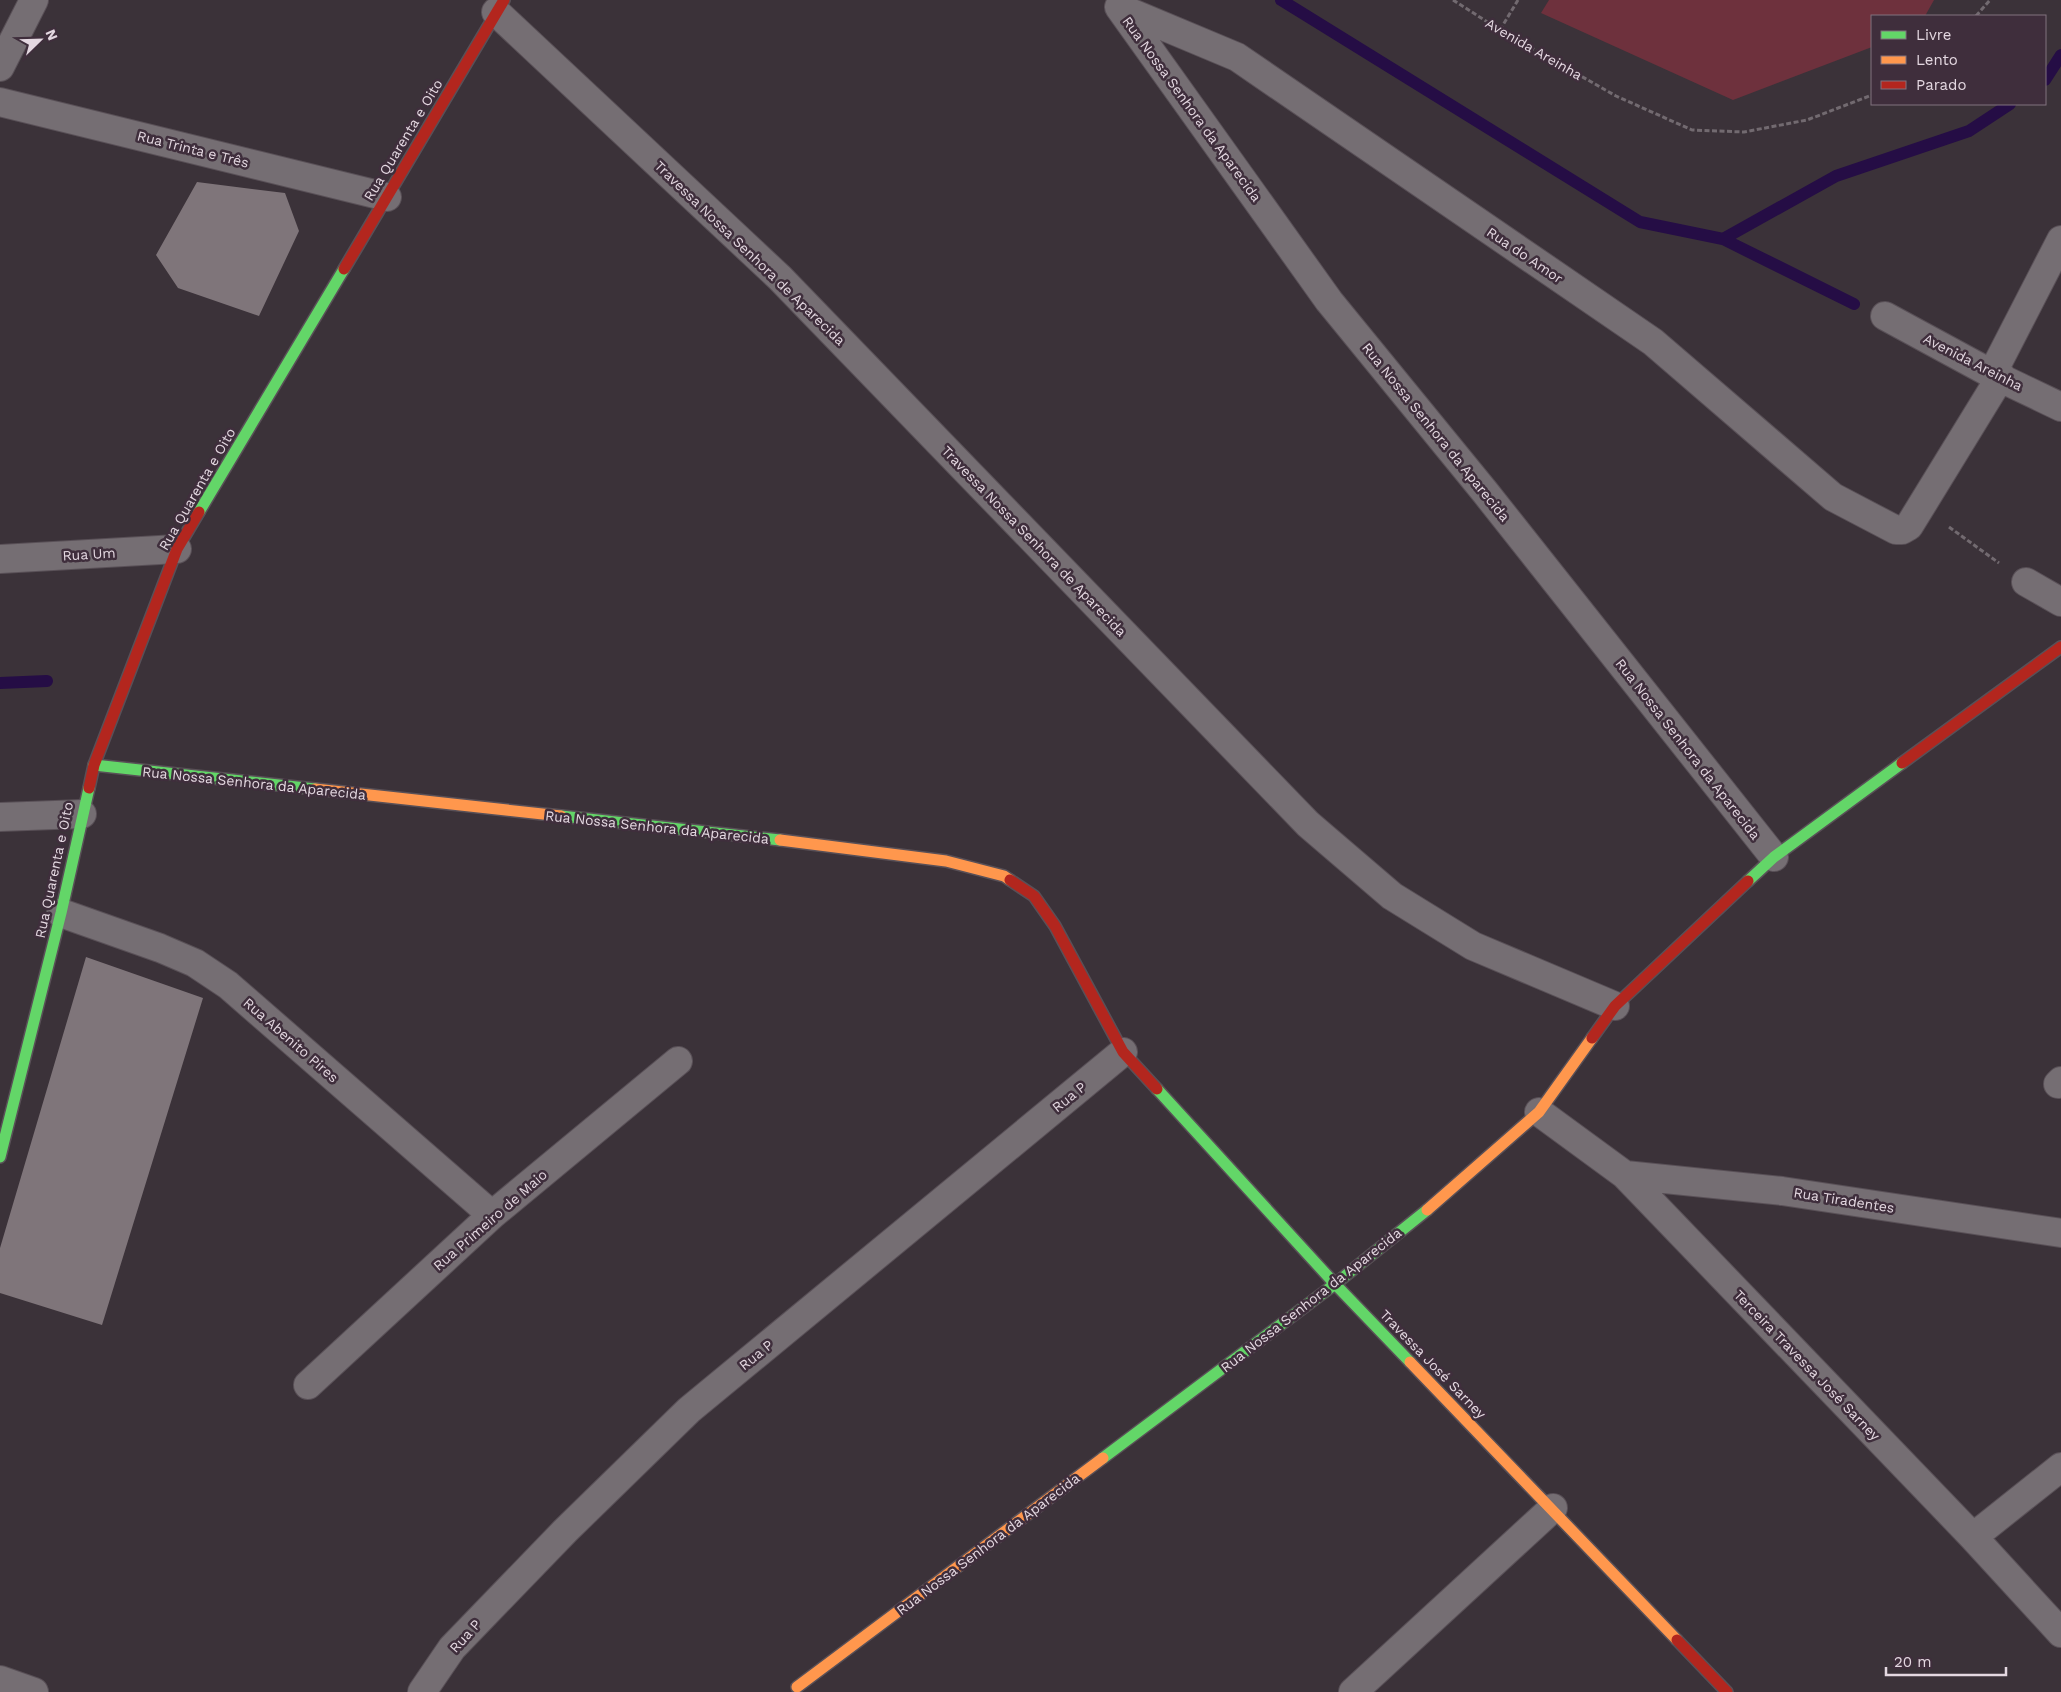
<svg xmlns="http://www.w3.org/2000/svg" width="2061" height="1692" font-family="'Work Sans',sans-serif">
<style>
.green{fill:#6e313d}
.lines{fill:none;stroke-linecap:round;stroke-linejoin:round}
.stream{stroke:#250d45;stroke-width:12}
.building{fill:#7f757a}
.street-casing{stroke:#595057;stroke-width:30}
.fast-casing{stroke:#595057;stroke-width:14}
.slow-casing{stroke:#595057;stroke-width:14}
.jam-casing{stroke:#595057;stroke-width:14}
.path{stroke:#726a70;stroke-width:3;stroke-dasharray:5 2.5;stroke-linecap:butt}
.street{stroke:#756e73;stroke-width:28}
.fast{stroke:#63d668;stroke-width:11}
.slow{stroke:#ff974d;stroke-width:11}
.jam{stroke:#b3261e;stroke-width:11}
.labels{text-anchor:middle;stroke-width:5;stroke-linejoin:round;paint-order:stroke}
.street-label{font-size:14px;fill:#e4d8e1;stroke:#3f2e3c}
</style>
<rect width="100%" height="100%" fill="#3b3239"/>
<path class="green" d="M1549 0H1934L1925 16H1872V47L1733 100 1541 13Z"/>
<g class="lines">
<path class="stream" d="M1281 0 1640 222 1723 239 1854 304
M2045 80 2061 55
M1723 239 1836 176 1969 131 2010 104
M0 683 47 681"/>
</g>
<path class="building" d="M197 182 285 193 299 231 259 316 178 288 156 255Z
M86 957 203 998 102 1325 0 1293V1248Z"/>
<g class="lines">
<defs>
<path id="street" d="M1119 7 1329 301 1485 492 1774 857
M1120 8 1237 57 1653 342 1833 497 1896 530H1902L1909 526 2001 376
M496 12 780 278 1308 824 1392 896 1473 946 1615 1006
M0 67 34 0
M0 102 387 197
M1885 316 1992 374 2061 407
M1992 374 2061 240
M0 559 177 549
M2026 582 2061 602
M0 817 82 814
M61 913 160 948 195 963 228 985 492 1215
M2058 1084 2061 1081
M1539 1112 1625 1175 1973 1537 2061 1633
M1625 1175 1782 1191 2061 1233
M308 1385 492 1215 678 1061
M1973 1537 2061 1467
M0 1680 34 1692
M422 1692 452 1648 565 1531 689 1410 1123 1052
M1353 1692 1553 1508"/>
<path id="fast" d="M199 512 344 269
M94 765 315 789
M561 816 780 840
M1748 881 1774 857 1902 763
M1157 1089 1335 1284 1410 1362
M0 1157 61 913 89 788
M1103 1458 1335 1284 1427 1210"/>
<path id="slow" d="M315 789 561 816
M780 840 946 861 1004 876 1010 880
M1427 1210 1539 1112 1592 1038
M1410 1362 1677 1640
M797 1687 1103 1458"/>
<path id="jam" d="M344 269 504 0
M1902 763 2061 647
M89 788 94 765 177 549 199 512
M1010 880 1034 896 1055 926 1123 1052 1157 1089
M1592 1038 1615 1006 1748 881
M1677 1640 1727 1692"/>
</defs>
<use href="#street" class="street-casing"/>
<use href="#fast" class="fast-casing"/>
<use href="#slow" class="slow-casing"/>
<use href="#jam" class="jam-casing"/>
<path class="path" d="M1453 0 1500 30 1616 96 1692 130 1744 132 1807 120 1872 95
M1976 16 1990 0
M1500 30 1518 0
M1949 527 1999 563"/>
<use href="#street" class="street"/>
<use href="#fast" class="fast"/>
<use href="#slow" class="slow"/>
<use href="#jam" class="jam"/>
</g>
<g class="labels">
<g class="street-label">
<text transform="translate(1534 49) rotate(30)" y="5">Avenida Areinha</text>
<text transform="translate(1192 109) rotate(54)" y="5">Rua Nossa Senhora da Aparecida</text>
<text transform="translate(403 140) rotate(-59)" y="5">Rua Quarenta e Oito</text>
<text transform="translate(193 149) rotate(14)" y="5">Rua Trinta e Três</text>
<text transform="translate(750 253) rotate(44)" y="5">Travessa Nossa Senhora de Aparecida</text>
<text transform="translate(1525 255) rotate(34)" y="5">Rua do Amor</text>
<text transform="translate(1973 362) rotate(27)" y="5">Avenida Areinha</text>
<text transform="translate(1436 432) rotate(51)" y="5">Rua Nossa Senhora da Aparecida</text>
<text transform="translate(197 489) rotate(-60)" y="5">Rua Quarenta e Oito</text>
<text transform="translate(1034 541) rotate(46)" y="5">Travessa Nossa Senhora de Aparecida</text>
<text transform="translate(89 554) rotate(-3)" y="5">Rua Um</text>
<text transform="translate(1688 749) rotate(52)" y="5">Rua Nossa Senhora da Aparecida</text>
<text transform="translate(254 783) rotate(6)" y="5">Rua Nossa Senhora da Aparecida</text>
<text transform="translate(657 827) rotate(6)" y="5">Rua Nossa Senhora da Aparecida</text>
<text transform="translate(54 870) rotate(-78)" y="5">Rua Quarenta e Oito</text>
<text transform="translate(291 1040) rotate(41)" y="5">Rua Abenito Pires</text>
<text transform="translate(1069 1097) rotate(-39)" y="5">Rua P</text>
<text transform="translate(1844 1200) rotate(9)" y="5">Rua Tiradentes</text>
<text transform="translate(490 1220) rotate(-41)" y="5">Rua Primeiro de Maio</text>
<text transform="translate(1311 1300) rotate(-38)" y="5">Rua Nossa Senhora da Aparecida</text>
<text transform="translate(756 1355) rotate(-39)" y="5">Rua P</text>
<text transform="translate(1433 1364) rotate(46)" y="5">Travessa José Sarney</text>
<text transform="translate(1807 1365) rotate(46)" y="5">Terceira Travessa José Sarney</text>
<text transform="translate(988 1544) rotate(-37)" y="5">Rua Nossa Senhora da Aparecida</text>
<text transform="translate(465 1636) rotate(-48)" y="5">Rua P</text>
</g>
</g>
<rect x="1871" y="15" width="175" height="90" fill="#3f2e3c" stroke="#81727e"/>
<rect x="1881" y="31" width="25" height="8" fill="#63d668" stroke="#81727e"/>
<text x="1916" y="40" font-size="15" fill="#e4d8e1">Livre</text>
<rect x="1881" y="56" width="25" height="8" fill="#ff974d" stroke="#81727e"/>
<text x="1916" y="65" font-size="15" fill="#e4d8e1">Lento</text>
<rect x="1881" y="81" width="25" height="8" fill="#b3261e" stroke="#81727e"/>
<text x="1916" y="90" font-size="15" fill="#e4d8e1">Parado</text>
<g transform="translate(40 40) rotate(67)" stroke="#3f2e3c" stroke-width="4" paint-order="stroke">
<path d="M0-4L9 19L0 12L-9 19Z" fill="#e4d8e1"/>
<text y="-8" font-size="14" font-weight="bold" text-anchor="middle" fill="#e4d8e1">N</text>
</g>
<path d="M1886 1667v8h120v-8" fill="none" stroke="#e4d8e1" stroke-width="2.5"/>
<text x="1894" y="1667" font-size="15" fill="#e4d8e1" stroke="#3f2e3c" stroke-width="4" paint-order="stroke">20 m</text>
</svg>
